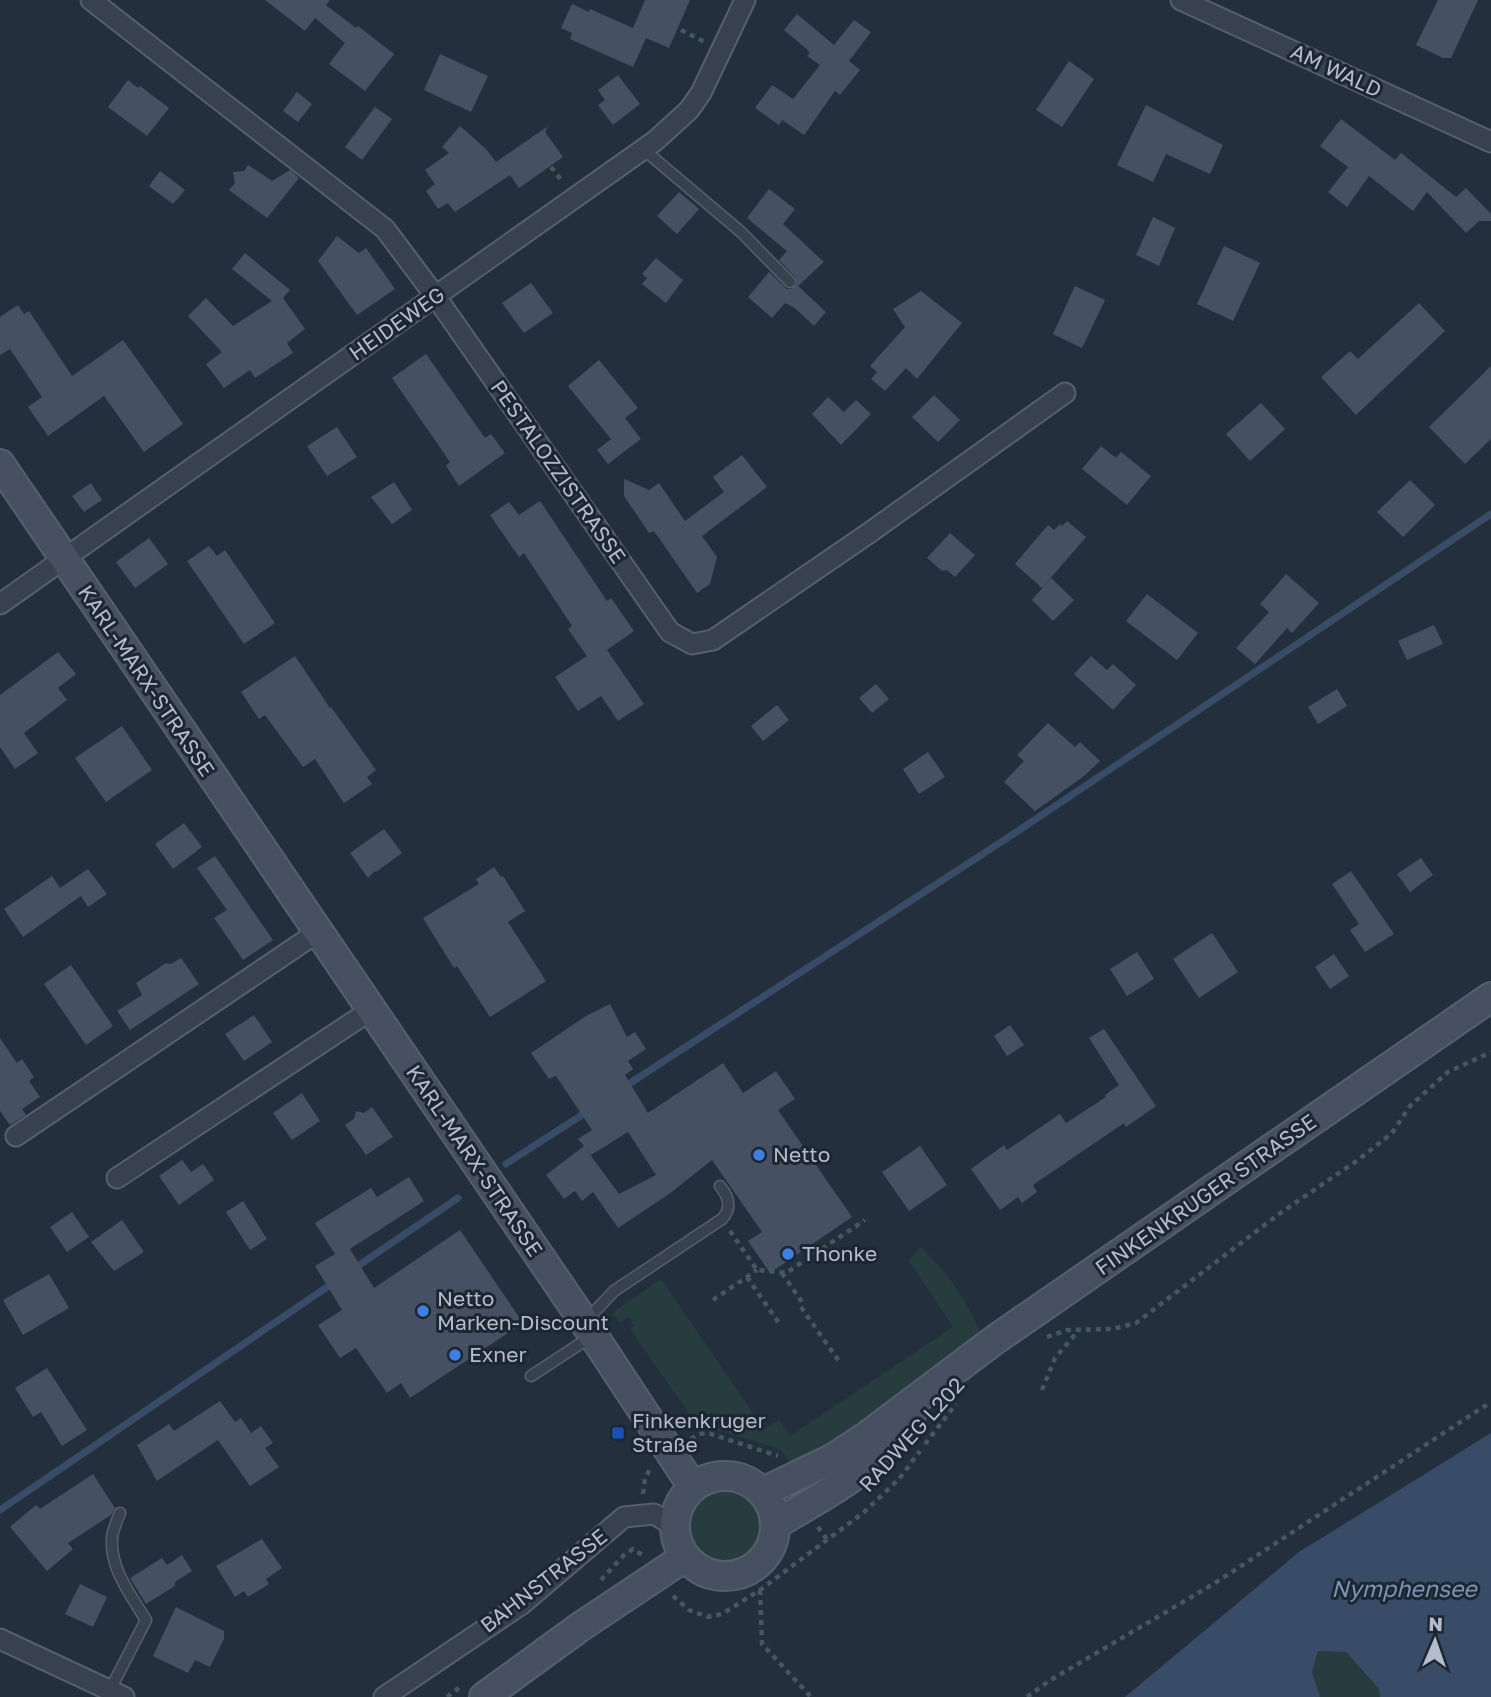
<svg xmlns="http://www.w3.org/2000/svg" width="1491" height="1697" font-family="'Golos Text',sans-serif">
<style>
.green{fill:#263c3f}
.water{fill:#394c67}
.lines{fill:none;stroke-linecap:round;stroke-linejoin:round}
.stream{stroke:#394c67;stroke-width:7}
.building{fill:#455162;fill-rule:evenodd}
.lane-casing{stroke:#565f6c;stroke-width:13}
.street-casing{stroke:#565f6c;stroke-width:23}
.secondary-casing{stroke:#565f6c;stroke-width:32}
.path{stroke:#44595c;stroke-width:4.5;stroke-dasharray:5 5;stroke-linecap:butt}
.lane{stroke:#38414e;stroke-width:10}
.street{stroke:#38414e;stroke-width:19}
.secondary{stroke:#465061;stroke-width:28}
.shop-dot{fill:#3f7fe0;stroke:#1d2633;stroke-width:2.5}
.transit-dot{fill:#1a4fb4;stroke:#1d2633;stroke-width:2.5}
.labels{text-anchor:middle;stroke-width:6;stroke-linejoin:round;paint-order:stroke}
.street-label{font-size:21px;fill:#b4bcc9;stroke:#1d2633}
.poi-label{font-size:21px;fill:#b4bcc9;stroke:#1d2633;text-anchor:start}
.water-label{font-size:23px;font-style:italic;fill:#7c92b1;stroke:#1d2633}
</style>
<rect width="100%" height="100%" fill="#242f3e"/>
<path class="green" d="M921 1247C952 1277 964 1297 982 1336L937 1365 870 1421 795 1467 783 1452 774 1447 702 1426 695 1422 630 1329 634 1326 629 1317 620 1323 613 1314 616 1310 661 1279 764 1429 779 1420 790 1436 953 1327 909 1261Z
M685 1526a38 38 0 1 1 76 0a38 38 0 1 1-76 0Z
M1318 1651 1346 1652 1379 1689 1380 1697H1320L1312 1672Z"/>
<path class="water" d="M1491 1433V1697H1380L1379 1689 1346 1652 1318 1651 1312 1672 1320 1697H1125L1299 1552Z"/>
<g class="lines">
<path class="stream" d="M624 1087 1018 831 1491 514
M506 1164 588 1111
M352 1270 458 1198
M0 1510 333 1283"/>
</g>
<path class="building" d="M265 0H330L326 5 356 28 358 26 394 54 365 91 329 64 345 43 315 18 305 31Z
M645 0H690L669 48 646 38 633 67 570 39 572 33 561 28 572 4 589 12 590 9 633 28Z
M1438 0H1478L1451 58H1443L1416 45Z
M797 14 834 45 854 20 871 32 849 61 860 70 840 95 835 91 804 135 782 120 779 125 755 108 772 85 793 99 820 65 807 56 810 52 784 30Z
M440 54 488 76 471 112 424 90Z
M1069 61 1094 79 1062 127 1036 110Z
M618 75 640 104 613 125 598 105 605 100 598 90Z
M128 80 138 88 140 86 169 108 147 136 108 107Z
M297 92 312 104 298 122 283 111Z
M1146 105 1223 145 1210 174 1166 154 1153 182 1117 165Z
M375 107 392 119 362 160 345 147Z
M1341 119 1395 160 1401 153 1456 197 1466 188 1491 214V221H1479L1466 233 1427 192 1413 211 1369 176 1347 207 1328 192 1348 167 1320 146Z
M460 126 486 149 496 162 548 126 545 132 563 157 519 188 510 175 455 212 448 203 438 209 426 191 435 184 425 170 449 153 442 147Z
M248 165 272 181 290 170 299 178 267 218 229 190 235 183 233 172 244 171Z
M160 171 185 190 173 204 149 186Z
M769 189 795 209 783 224 824 262 798 286 826 312 814 326 795 308 785 303 772 318 748 297 769 272 787 289H792L797 283 795 277 779 260 787 251 747 218Z
M679 192 699 209 677 234 657 216Z
M1153 217 1175 228 1159 266 1136 255Z
M337 236 359 253 366 248 395 289 357 315 318 261Z
M1224 246 1260 263 1233 321 1197 304Z
M245 253 290 290 283 298 305 329 287 343 293 353 255 378 250 370 224 388 206 364 222 352 188 316 206 298 233 326 272 301 232 269Z
M656 258 683 280 666 303 642 284 647 278 642 274Z
M531 283 553 313 524 333 502 303Z
M1075 286 1105 300 1082 348 1053 334Z
M921 291 962 323 917 379 906 368 885 391 871 379 877 372 870 366 905 327 893 309Z
M1419 303 1445 331 1356 415 1321 377 1350 351 1358 359Z
M18 305 24 314 29 311 72 376 123 340 183 424 144 452 104 396 48 436 28 407 42 397 10 349 0 355V317Z
M426 354 485 438 491 434 505 453 459 486 446 466 450 462 392 378Z
M599 360 638 408 625 418 641 439 608 464 597 450 611 439 568 386Z
M1491 366V439L1465 464 1429 427Z
M934 395 960 420 938 442 912 417Z
M828 397 844 412 856 400 871 414 841 445 812 414Z
M1261 403 1285 429 1250 461 1226 434Z
M337 427 357 457 327 476 307 446Z
M1101 446 1116 458 1121 452 1151 476 1127 505 1082 469Z
M742 455 767 487 702 536 717 557 710 584 697 593 654 531 649 533 624 496V479L649 490 659 483 685 521 724 492 713 477Z
M1410 480 1435 505 1403 537 1377 512Z
M394 482 412 510 392 524 371 497Z
M91 483 102 500 84 512 72 496Z
M540 501 607 601 611 598 634 631 607 650 644 704 618 721 601 696 578 711 555 677 587 656 568 629 572 626 524 553 519 557 490 515 509 502 519 515Z
M1067 521 1086 537 1042 588 1015 564 1048 525 1054 530 1060 524 1062 526Z
M950 533 975 555 955 577 947 570 942 571 927 558Z
M149 538 168 564 135 588 116 562Z
M209 546 217 556 225 550 275 623 244 644 187 561Z
M1286 574 1319 603 1292 633 1287 628 1255 664 1236 648 1269 612 1260 604Z
M1051 578 1074 600 1053 621 1032 600Z
M1147 594 1198 633 1177 660 1126 621Z
M1434 625 1443 644 1407 660 1398 641Z
M58 652 76 674 58 688 67 700 24 733 38 753 15 769 0 747V695Z
M295 656 330 708 331 707 376 770 367 777 372 784 344 803 315 759 303 767 265 715 259 719 241 692Z
M1091 656 1107 670 1113 664 1136 685 1113 710 1074 674Z
M876 684 889 699 872 713 859 698Z
M1337 689 1347 706 1318 724 1308 707Z
M777 705 789 720 763 741 751 726Z
M1048 723 1075 747 1080 742 1100 761 1084 776 1035 811 1004 782 1024 761 1017 755Z
M122 726 152 770 106 802 75 758Z
M928 752 945 777 919 794 903 769Z
M184 823 202 847 173 869 155 844Z
M384 829 402 853 376 872 375 871 368 878 350 853Z
M215 856 273 940 243 960 214 918 227 910 197 868Z
M1421 858 1433 875 1410 892 1397 874Z
M494 867 501 877 503 876 525 911 508 922 546 981 490 1017 457 966 454 968 423 918 479 884 476 879Z
M88 869 107 894 88 907 81 896 23 937 4 909 52 876 60 888Z
M1351 871 1394 934 1365 952 1350 930 1359 924 1332 884Z
M1212 933 1238 972 1199 998 1173 959Z
M1137 952 1154 979 1127 996 1110 969Z
M1334 954 1349 976 1330 989 1315 967Z
M181 958 199 984 130 1030 117 1011 142 995 136 983 166 963 171 964Z
M71 965 113 1026 86 1045 44 984Z
M610 1004 627 1037 635 1032 646 1049 628 1061 633 1069 625 1075 648 1113 723 1063 743 1093 776 1071 795 1099 778 1110 852 1217 770 1273 748 1241 762 1232 712 1160 669 1194 618 1228 593 1192 582 1201 575 1191 564 1199 546 1175 584 1146 578 1139 592 1130 556 1076 549 1079 531 1053 586 1016ZM628 1132 656 1175 619 1194 586 1149 591 1155Z
M254 1015 272 1042 244 1061 225 1034Z
M1010 1025 1024 1045 1007 1056 994 1036Z
M1104 1029 1156 1106 1126 1127 1124 1123 1033 1185 1037 1192 1022 1203 1018 1197 1000 1210 971 1169 1004 1145 1007 1150 1060 1114 1066 1123 1106 1097 1105 1095 1119 1085 1089 1038Z
M0 1038 17 1063 22 1059 34 1077 29 1081 40 1097 22 1109 26 1115 10 1125 0 1111Z
M302 1093 320 1121 292 1140 273 1113Z
M372 1107 393 1137 366 1155 345 1125 354 1119 356 1111 364 1113Z
M920 1146 947 1185 909 1211 882 1172Z
M182 1160 191 1172 203 1164 214 1180 179 1205 159 1176Z
M409 1177 424 1201 350 1249 374 1288 460 1230 523 1323 410 1398 401 1383 387 1393 356 1348 340 1358 318 1325 342 1310 315 1266 335 1254 315 1223 371 1188 377 1197Z
M243 1201 267 1239 250 1250 226 1212Z
M72 1212 89 1237 67 1252 50 1227Z
M122 1220 144 1252 114 1271 91 1242Z
M49 1274 69 1308 23 1335 3 1300Z
M47 1368 87 1430 62 1446 41 1412 33 1417 15 1388Z
M220 1401 235 1422 241 1418 251 1433 261 1426 273 1443 265 1448 279 1467 250 1486 218 1440 157 1481 137 1445 169 1424 174 1431Z
M93 1474 115 1508 111 1515 68 1543 73 1549 47 1571 10 1527 36 1505 40 1509Z
M262 1539 282 1568 266 1579 269 1584 248 1597 244 1591 235 1597 216 1566Z
M182 1555 192 1571 175 1582V1586L146 1604 130 1578 162 1558 167 1565Z
M80 1584 107 1597 93 1627 65 1614Z
M176 1607 224 1631V1639L210 1667 195 1660 188 1673 153 1656Z"/>
<g class="lines">
<defs>
<path id="lane" d="M643 149 741 232 790 282
M587 1320 614 1291 722 1219C732 1208 729 1197 720 1186
M531 1376 592 1336
M110 1690 146 1620C131 1595 110 1569 112 1539 112 1531 117 1521 120 1513"/>
<path id="street" d="M91 0 385 229 436 297 670 632 692 644 713 640 869 533 1065 393
M1181 0 1491 142
M0 604 655 141 689 110 701 93 745 0
M16 1136 318 932
M117 1178 371 1010
M0 1639 124 1697
M384 1697 522 1604 624 1517 654 1514 674 1526"/>
<path id="secondary" d="M0 464 585 1323 693 1487
M675 1526a50 50 0 1 1 100 0a50 50 0 1 1-100 0Z
M763 1492 832 1459 867 1436 996 1339 1491 997
M776 1524C831 1491 877 1471 912 1413
M484 1697 580 1627 685 1557"/>
</defs>
<use href="#lane" class="lane-casing"/>
<use href="#street" class="street-casing"/>
<use href="#secondary" class="secondary-casing"/>
<path class="path" d="M681 30 705 42
M551 167 562 181
M730 1231 757 1270 786 1273 865 1220
M782 1273 804 1305
M747 1277 779 1323
M713 1300 757 1270
M801 1307 841 1364
M1047 1337 1067 1330 1113 1329 1136 1323 1279 1214 1358 1160 1392 1133 1410 1106 1448 1072 1491 1052
M1042 1390 1055 1358 1079 1330
M691 1439 699 1434 708 1433 778 1456
M925 1444 956 1404
M643 1494 645 1478 650 1469
M818 1527 828 1541
M601 1580 624 1555 633 1549 644 1556
M760 1590 762 1644 811 1697
M673 1596 689 1610 708 1617 722 1614 760 1590 863 1513 899 1479 920 1451
M447 1697 460 1687
M1027 1697 1049 1681 1215 1583 1491 1402"/>
<use href="#lane" class="lane"/>
<use href="#street" class="street"/>
<use href="#secondary" class="secondary"/>
</g>
<g class="shop-dot">
<circle cx="759" cy="1155" r="7"/>
<circle cx="788" cy="1254" r="7"/>
<circle cx="423" cy="1311" r="7"/>
<circle cx="455" cy="1355" r="7"/>
</g>
<rect class="transit-dot" x="611" y="1426" width="14" height="14" rx="3.5"/>
<g class="labels">
<g class="street-label">
<text transform="translate(1336 71) rotate(25)" y="7">AM WALD</text>
<text transform="translate(397 324) rotate(-35)" y="7">HEIDEWEG</text>
<text transform="translate(558 472) rotate(55)" y="7">PESTALOZZISTRASSE</text>
<text transform="translate(146 681) rotate(56)" y="7">KARL-MARX-STRASSE</text>
<text transform="translate(474 1161) rotate(56)" y="7">KARL-MARX-STRASSE</text>
<text transform="translate(1206 1195) rotate(-35)" y="7">FINKENKRUGER STRASSE</text>
<text transform="translate(912 1435) rotate(-48)" y="7">RADWEG L202</text>
<text transform="translate(544 1581) rotate(-38)" y="7">BAHNSTRASSE</text>
</g>
<g class="poi-label">
<text x="773" y="1162">Netto</text>
<text x="802" y="1261">Thonke</text>
<text x="437" y="1306">Netto<tspan x="437" dy="24">Marken-Discount</tspan></text>
<text x="469" y="1362">Exner</text>
<text x="632" y="1428">Finkenkruger<tspan x="632" dy="24">Straße</tspan></text>
</g>
<g class="water-label">
<text x="1404" y="1597">Nymphensee</text>
</g>
</g>
<g transform="translate(1435 1641) rotate(2)" stroke="#1d2633" stroke-width="5" paint-order="stroke">
<path d="M0-5L12 26L0 18L-12 26Z" fill="#b4bcc9"/>
<text y="-10" font-size="19" font-weight="bold" text-anchor="middle" fill="#b4bcc9">N</text>
</g>
</svg>
